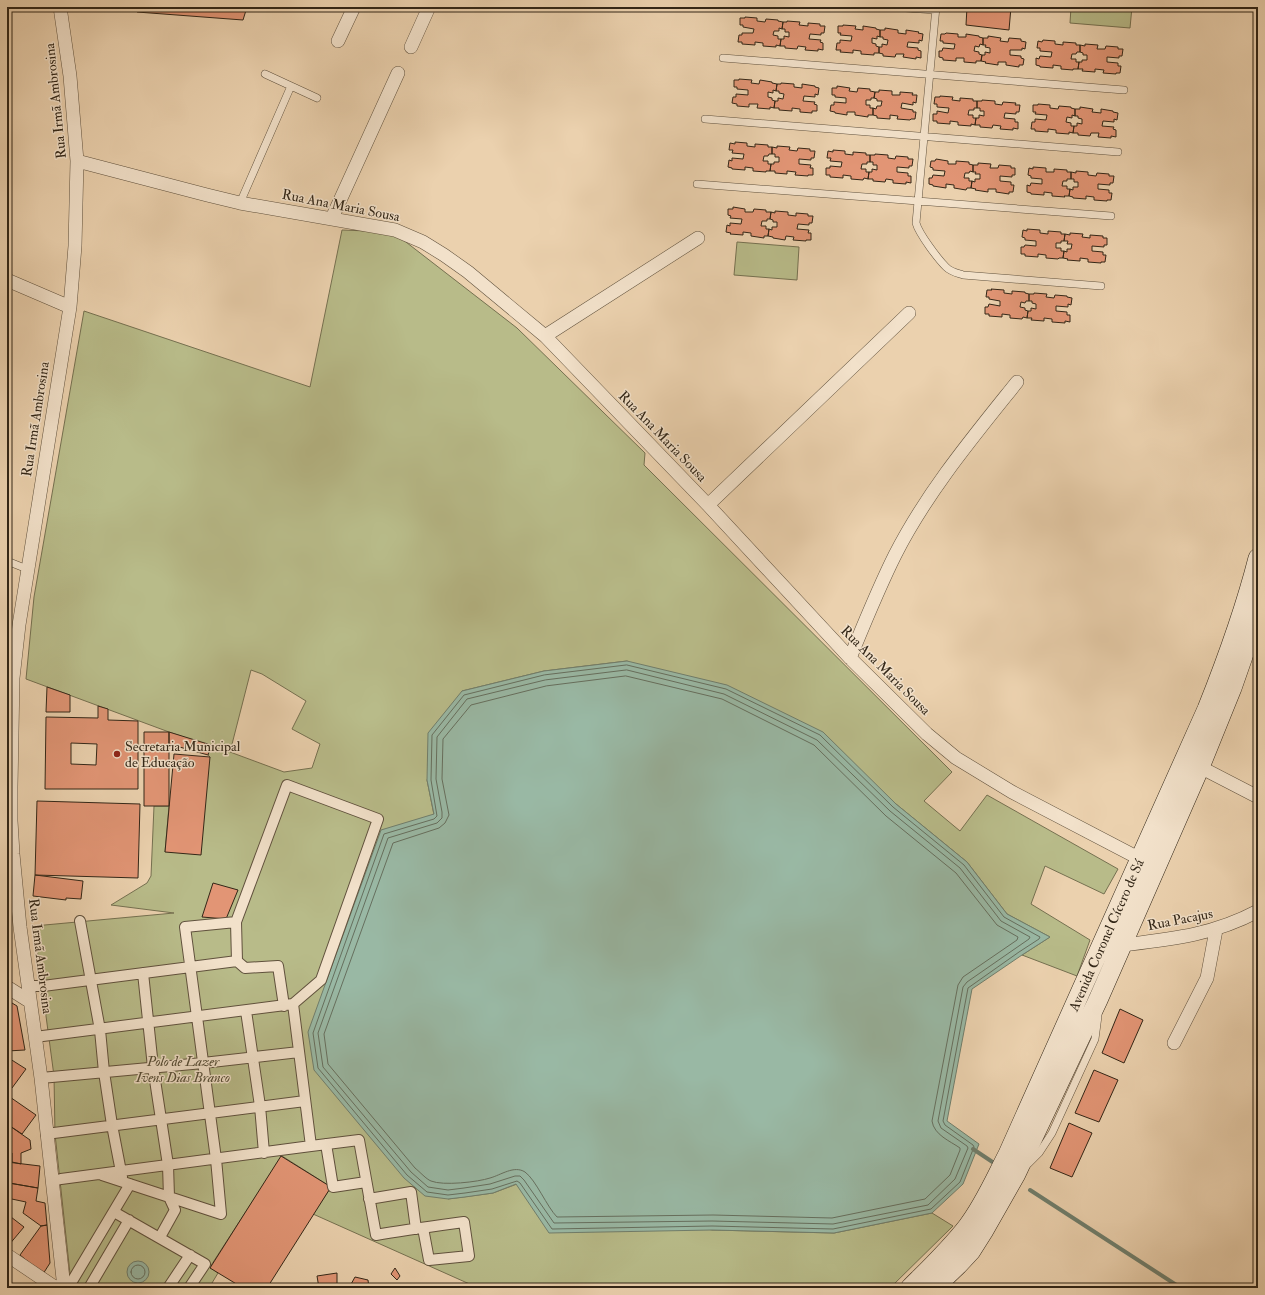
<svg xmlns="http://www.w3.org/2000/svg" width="1265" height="1295" font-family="'IM FELL Double Pica',serif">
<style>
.green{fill:#b8bb89;stroke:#757050;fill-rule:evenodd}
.water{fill:#99b8a4;stroke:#707e6c}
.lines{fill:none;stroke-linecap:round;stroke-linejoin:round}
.shore{stroke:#666f5e;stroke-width:1}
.stream{stroke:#707e6c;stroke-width:4}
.building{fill:#e29575;stroke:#322617;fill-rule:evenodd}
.service-casing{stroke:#60513d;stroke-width:8}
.pedestrian-casing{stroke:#60513d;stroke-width:12}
.minor-casing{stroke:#60513d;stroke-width:14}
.secondary-casing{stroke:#322617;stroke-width:20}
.service{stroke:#f2e1ca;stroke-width:7}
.pedestrian{stroke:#f2e1ca;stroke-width:10}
.minor{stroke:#f2e1ca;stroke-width:13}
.secondary{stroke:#f2e1ca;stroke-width:19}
.poi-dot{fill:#8f2418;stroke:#f2e1ca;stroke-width:1.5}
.labels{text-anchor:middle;stroke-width:3;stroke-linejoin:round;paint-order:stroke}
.street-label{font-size:14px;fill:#322617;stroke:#f2e1ca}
.poi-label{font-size:14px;fill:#322617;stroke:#f2e1ca;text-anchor:start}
.park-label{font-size:14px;font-style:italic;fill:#544b34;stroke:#f2e1ca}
</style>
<rect width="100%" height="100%" fill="#ebd1ae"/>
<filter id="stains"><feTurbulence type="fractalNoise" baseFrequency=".005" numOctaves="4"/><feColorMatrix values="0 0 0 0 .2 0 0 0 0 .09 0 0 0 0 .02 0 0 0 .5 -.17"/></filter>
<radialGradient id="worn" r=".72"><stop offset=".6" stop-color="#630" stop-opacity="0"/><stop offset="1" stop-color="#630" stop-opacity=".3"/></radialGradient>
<path class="green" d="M1071 7H1132L1130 28 1070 23Z
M342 230 393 232 517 328 645 453 644 465 952 772 924 801 960 831 987 795 1118 869 1104 894 1045 866 1031 904 1090 940 1077 976 1022 955 1050 937 1007 914 967 862 896 804 627 661 544 671 462 691 427 780 434 815 448 1199 493 1193 517 1184 712 1230 834 1233 932 1213 953 1226 890 1288H473L474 1286 313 1214 331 1187 282 1156 210 1267 218 1273 209 1288H79L71 1283 55 1134 54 1076 34 926 174 913 111 905 147 883 151 876 154 806H169L165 852 210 757 208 755 210 746 169 732 26 679 34 597 84 311 310 387ZM251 670 262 674 306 701 292 729 320 744 312 768 284 772 230 752Z
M737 242 799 247 797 280 734 275Z"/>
<path class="water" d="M627 661 727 685 823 732 896 804 967 862 1007 914 1050 937 1022 955 972 989 947 1121 979 1144 963 1184 932 1213 834 1233 712 1230 549 1233 516 1184 493 1193 465 1197 448 1199 425 1196 404 1178 314 1070 308 1032 381 830 434 814 427 780 428 733 462 691 544 671Z
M127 1272a11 11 0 1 1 22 0a11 11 0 1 1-22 0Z"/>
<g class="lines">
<path class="shore" d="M627 665 726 689 820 735 893 807 964 865 1004 917 1040 937 1039 939 1019 952 968 988 943 1121 945 1125 973 1145 974 1147 960 1182 931 1209 833 1229 712 1226 552 1229 520 1183 517 1181 492 1189 465 1193 448 1195 427 1192 407 1175 318 1068 313 1033 384 834 434 819 437 816 431 780 432 735 464 695 544 675Z
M627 670 724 694 817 740 890 811 960 868 1001 921 1030 937 1029 939 967 982 963 987 938 1121 941 1128 967 1146 968 1148 955 1179 928 1205 833 1224 712 1221 554 1223 524 1180 520 1176H515L490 1184 464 1188 448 1190 428 1187 411 1172 323 1067 318 1033 388 838 437 823 442 818V812L436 779 437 737 467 699 545 680Z
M626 676 722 699 814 745 886 816 956 873 997 925 1018 937 1017 940 963 977 958 985 932 1121C934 1135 950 1141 960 1148V1150L950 1175 925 1199 832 1218 713 1215 557 1217C547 1207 536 1180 525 1172 514 1165 501 1175 490 1178 478 1182 443 1186 431 1181 426 1179 420 1172 415 1168L328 1064 324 1034 393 843 439 828 445 823 449 815 442 779 443 739 471 705 546 686Z
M131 1272a7 7 0 1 1 14 0a7 7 0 1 1-14 0Z"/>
<path class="stream" d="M973 1149 994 1163
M1030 1190 1181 1288"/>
</g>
<path class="building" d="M137 7H247L243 20 137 12Z
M967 7H1011L1009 30 966 25Z
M745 17 757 18V21L765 22 766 19 778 20V21L783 22 782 29 779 28V31H774L773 35 778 36V39H781L780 46 776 45V47L763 46V43L755 42V45L742 44V42H738L739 35H742V33H753L754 29 743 27V25H740V18H745Z
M787 21 800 22 799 25 808 26V23L820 24V26H825L824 33H821V35L810 34 809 39 821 40 820 42 823 43V50L818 49V51L805 50 806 47 798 46 797 49 785 48V46H780L781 39H784V36L789 37V32H785V29H782L783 22H787Z
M843 25 856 26 855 29 863 30V26L876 28V29L880 30V37L877 36V39L872 38V43L876 44V46L879 47V53H874V55L861 54V51L853 50V53L840 52 841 50H836L837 43H840V40L851 41 852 36 840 35 841 33H838V26H843Z
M885 28 898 30V33L906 34V30L919 32 918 33 923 34 922 41 919 40V43L908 42 907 47 918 48V50L921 51V58L916 57V59L903 57 904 54H896L895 57 883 56V54L879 53V47H882V44L887 45 888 40 883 39V37H880V30H885Z
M946 33 958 34V37H966V34L979 36V37L983 38V45L980 44 979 47 975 46 974 51 979 52V54L982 55 981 61H976V63L964 62V58H956V61L943 60V58L939 57V51H942L943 48 954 49 955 44 943 43V41H940L941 34H945Z
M988 36 1001 38 1000 41 1008 42 1009 38 1021 39V41L1026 42 1025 49 1022 48V50H1010V55L1021 56V58L1024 59 1023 65H1019V67L1006 65V62H998V65L985 63 986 62 981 61 982 55H985V52L990 53V48L985 47 986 45H983V38H988Z
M1043 40 1055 41V44L1063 45V42L1076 43V45H1080V52H1077L1076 54H1072L1071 59H1076V62H1079L1078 69H1073V70L1061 69V66L1053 65V68L1040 67V66L1036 65V58L1039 59 1040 56 1051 57 1052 52 1040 51V48H1037L1038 41 1042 42Z
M1085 44 1098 45 1097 49H1105L1106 46 1118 47V49H1123L1122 56H1119V58L1107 57V62L1118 63V66H1121L1120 73H1116V74L1103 73 1104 70 1095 69V72L1082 71 1083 69H1078L1079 62H1082V60H1087V55H1083V53L1080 52V45L1085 46Z
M739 79 752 80 751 83 759 84 760 80 772 82V83L777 84 776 91 773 90V93L768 92V97L772 98V100L775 101 774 108 770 107V109L757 108 758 104H749V107L737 106V104L732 103 733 97H736V94L748 95V90L737 89V87H734V80H739Z
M781 83 794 84V87L802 88V84L815 86V87L819 88 818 95 815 94V97L804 96 803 101 815 102 814 104 817 105V111H812V113L800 112V109L792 108V111L779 110V108H774L775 101H778V98L783 99 784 94 779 93V91H776L777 84H781Z
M837 86 850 88 849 91 857 92 858 88 870 89V91L875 92 874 98H871V100H866V105H870V108H873V115H868V117L855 115V112H847V115L835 113V112L830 111 831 105H834V102L846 103V98L835 97V95H832V88H837Z
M879 90 892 91V95H900V92L913 93 912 95H917L916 103 913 102V105L902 103 901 108 913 110V112H916L915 119H911L910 120 897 119 898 116 890 115V119L877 118V116L873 115V108L876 109 877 106H881L882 101H877V99L874 98 875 92H879Z
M940 96 953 97 952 100 960 101V98L973 99V101H977V108H974V110H969L968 115H973V118H976L975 125 971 124V126L958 125V122L950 121V124L937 123V121H933V114H937V111L948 113 949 108 937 107V104H934L935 97H940Z
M982 100 995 101V104L1002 105 1003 102 1016 103 1015 105H1020L1019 112H1016V114L1005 113 1004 118 1015 119V122H1018V129L1013 128V130L1000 129 1001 126 993 125 992 128 980 127V125H975L976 118H979V115L984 116V111H980V108H977V101H982Z
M1038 104 1050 105V108L1058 109 1059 106 1071 107V108L1075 109V116L1072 115V118L1067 117 1066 122 1071 123V126H1074L1073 133 1069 132V134L1056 133V130L1048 129V132L1035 131V129H1031L1032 122H1035V119L1046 120 1047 115 1035 114 1036 112H1033V105H1038Z
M1080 107 1093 109 1092 112 1101 113V109L1113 111V112L1118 113 1117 120 1114 119V122L1103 121 1102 126 1114 127 1113 129 1116 130V137L1111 136V138L1098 137 1099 133H1091L1090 136 1078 135V133H1073L1074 126H1077V123L1082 124V119L1078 118V116H1075V109H1080Z
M735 142 747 143V146L755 147V144L768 145V147H772V154H769L768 156H764L763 161H768V164H771L770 171H766V172L753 171V168L745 167V170L732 169V168L728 167 729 160 732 161V158L743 159 744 154 732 153 733 150H729L730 143 735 144Z
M777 146 790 147 789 150 797 151 798 148 810 149V151H815L814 158H811V160L799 159V164L811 165 810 168H813V175H808V176L795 175 796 172 787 171V174L775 173V171H770L771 164H774V162H779V157H775V154H772V147L777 148Z
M833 150 845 151V154L853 155V152L866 153V155H870V162H867V164H862L861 169H866V172H869L868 179 864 178 863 180 851 179V176L843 175V178L830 177V175H826V168H830V166L841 167 842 162 830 161 831 158H827L828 151 833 152Z
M875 154 888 155V158L895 159 896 156 908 157V159H913L912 166H909V168L897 167V172L908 173V176H911V183L906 182V184L893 183V180L886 179 885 182 873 181V179H868L869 172H872V169L877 170V165H873V162H870V155H875Z
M936 159 948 161V164H956V161L969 162V164L973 165V172L970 171 969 173H965L964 178H969V181H972L971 188H967L966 190 954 188V185L946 184V188L933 186V185L929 184V178H932L933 175 944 176 945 171 933 170V168L930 167 931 161H935Z
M978 163 991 164 990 168H998L999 165 1011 166V168H1015V175H1012V177L1000 176V181L1011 182V185H1014L1013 192H1009V194L996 192V189H988V192L975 190 976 189 971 188 972 181 975 182V179H980V174H975L976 172H973V165H978Z
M1033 167 1046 168V172H1054V169L1067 170V172H1071V179H1067V181H1063L1062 186H1067V189H1070L1069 196H1064L1065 197 1052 196V193L1044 192V195L1031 194V193L1027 192V185L1030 186 1031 183 1042 184V179L1031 178V176L1028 175 1029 168 1033 169Z
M1076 171 1088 172V175L1096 176 1097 173 1109 174V176H1114L1113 183H1110V185L1098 184V189L1109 190V193H1112L1111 200H1107V201L1094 200V197L1086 196V199L1073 198V197L1069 196 1070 189 1073 190V187H1078V182H1074V179H1071V172L1076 173Z
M733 207 745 209V212H753L754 209 766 210V212H771L770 219H767V221H762L761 226H766V229H769L768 236H764V238L751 236V233L743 232V235L730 234 731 233 726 232 727 225 730 226V223L741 224 742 219 730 218 731 216 728 215V209H733Z
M775 211 788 212V215L796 216V213L808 214V216H813L812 223H809V225L798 224 797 229 809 230 808 233H811V240H806V241L793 240 794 237 786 236 785 240 773 238V237L768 236 769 229 772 230V227H777V222H773V220L770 219 771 212 775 213Z
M1027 229 1040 230V233L1048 234V231L1061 232V234H1065L1064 241H1061V243H1056V248H1061V251H1064L1063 258H1059L1058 259 1046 258V255L1038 254V257L1025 256V254H1021V247H1024L1025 245 1036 246V241L1025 240V238L1022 237 1023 230 1027 231Z
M1070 233 1083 234 1082 237 1090 238V235L1103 236V238H1107V245H1104V247L1092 246V251L1103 252V255H1106L1105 262H1101V263L1088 262V259L1080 258V261L1067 260 1068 259 1063 258 1064 251 1067 252V249H1071L1072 244H1067L1068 241H1064L1065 234 1070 235Z
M991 289 1004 290V293L1012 294V291L1025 292V293L1029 294V301H1026L1025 303 1021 302 1020 307 1025 308V310L1028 311 1027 318 1023 317 1022 319 1010 318V315L1002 314V317L989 316V314H985V307H988L989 304 1000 306V301L989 299V297H986L987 290H992Z
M1034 293 1047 294 1046 297 1054 298 1055 295 1067 296V297L1072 298 1071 305 1068 304V307L1056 306V311L1067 312V315H1070V322L1065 321V323L1052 322V319L1044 318V321L1031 320 1032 318H1027L1028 311H1031V308L1036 309V304L1032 303V301H1029V294H1034Z
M47 687 70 695V712H46Z
M98 706 108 709V720L138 721V789H45L46 717 98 718ZM71 743 97 744 96 765 71 764Z
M144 732H169V806H144Z
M169 732 211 745 208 755 169 744Z
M174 754 210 757 201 855 165 852Z
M37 801 140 804 138 878 35 875Z
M35 875 83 881 81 899 66 898V900L33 896Z
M213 883 238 890 226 919 202 917Z
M7 1000 17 1006 25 1050 7 1051Z
M1120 1009 1143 1020 1124 1063 1102 1053Z
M7 1057 26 1069 12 1088 7 1084Z
M1094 1070 1118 1080 1099 1122 1075 1113Z
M7 1095 36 1115 22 1134 7 1124Z
M1069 1123 1092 1133 1072 1177 1050 1168Z
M7 1124 30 1140 31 1149 21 1153V1164L12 1162V1153L7 1151Z
M281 1156 331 1187 267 1288H243L210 1268Z
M7 1162 40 1166 38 1188 9 1183 7 1191Z
M9 1183 38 1188 36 1201 45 1203 47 1225 41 1226 23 1213 26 1202 7 1198V1191Z
M11 1217 24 1227 8 1246 7 1245V1222Z
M47 1225 50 1263 43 1274 20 1255 41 1226Z
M395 1268 400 1276 397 1280 391 1274Z
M337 1273V1284L319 1288 317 1276Z
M355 1277 368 1280 369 1288H356L350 1286Z"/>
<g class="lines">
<defs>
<path id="service" d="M891 7 935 10
M936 7 916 223C919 234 938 259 946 267 951 272 957 273 963 275L1101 286
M723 58 1124 90
M265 74 317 98
M705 119 1118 152
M697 184 1111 216
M240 203 291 86
M7 561 27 569
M1028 1164 1039 1153 1052 1133 1095 1039 1098 1016"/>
<path id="pedestrian" d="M80 921 100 1030 104 1072 112 1125 122 1177
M237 961 245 968 278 966 284 1006
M143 973 153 1067 168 1165 169 1197 175 1210 160 1237
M28 986H43L237 961 236 922 287 785 378 819 321 980 293 1004 311 1146 61 1179 53 1181
M246 1011 260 1106 264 1153
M35 1037 293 1004
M41 1078 203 1063 299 1052
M46 1134 305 1101
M326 1144 333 1187 366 1182
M311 1146 359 1140 376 1235C405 1230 435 1226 464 1222L469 1256 429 1260 423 1228
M102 1175 221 1214 216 1159 185 927 236 922
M369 1199 411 1192 416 1229
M114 1212 205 1264 189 1288
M68 1288 130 1184
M89 1288 129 1220
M168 1288 190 1255"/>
<path id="minor" d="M60 7 70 76 77 161 75 246 70 307 19 625 13 678 11 787V821L13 854 20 927 41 1078 64 1288
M338 41 354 7
M411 47 429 7
M77 161 207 195 240 203 395 230 423 242 444 255 468 272 545 336 708 505 850 658 927 734 956 758 1012 792 1146 862
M332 218 398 73
M7 280 70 307
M545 336 698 238
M708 505 909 313
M850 658C864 624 878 589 895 555 927 492 973 437 1017 382
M1200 767 1258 797
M1115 944 1122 945C1172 939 1213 935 1258 911
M7 987 29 1001
M1174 1043 1207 978 1216 930
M7 1255 56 1288"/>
<path id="secondary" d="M910 1288C930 1268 950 1249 967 1227 984 1205 995 1179 1008 1154L1207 709C1227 659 1245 609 1258 558
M934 1288 958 1265 971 1251 983 1232 1016 1174 1098 1000 1200 767 1232 688 1247 645 1258 608"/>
</defs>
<use href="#service" class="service-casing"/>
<use href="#pedestrian" class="pedestrian-casing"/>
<use href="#minor" class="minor-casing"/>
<use href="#secondary" class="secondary-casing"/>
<use href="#service" class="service"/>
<use href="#pedestrian" class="pedestrian"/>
<use href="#minor" class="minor"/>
<use href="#secondary" class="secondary"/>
</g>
<circle class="poi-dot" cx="117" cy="754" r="4"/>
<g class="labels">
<g class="street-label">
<text transform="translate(55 101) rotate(-96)" y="5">Rua Irmã Ambrosina</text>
<text transform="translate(341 205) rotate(11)" y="5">Rua Ana Maria Sousa</text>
<text transform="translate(35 419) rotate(-81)" y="5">Rua Irmã Ambrosina</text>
<text transform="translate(663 436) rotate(46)" y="5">Rua Ana Maria Sousa</text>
<text transform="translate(886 670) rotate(45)" y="5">Rua Ana Maria Sousa</text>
<text transform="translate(1180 919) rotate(-11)" y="5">Rua Pacajus</text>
<text transform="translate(1106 935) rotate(-66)" y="5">Avenida Coronel Cícero de Sá</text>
<text transform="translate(41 956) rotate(83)" y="5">Rua Irmã Ambrosina</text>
</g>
<g class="poi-label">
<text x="125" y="751">Secretaria Municipal<tspan x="125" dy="16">de Educação</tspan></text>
</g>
<g class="park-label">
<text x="183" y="1066">Polo de Lazer<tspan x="183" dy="16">Ivens Dias Branco</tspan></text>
</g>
</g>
<rect width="1265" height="1295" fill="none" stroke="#ebd1ae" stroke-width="24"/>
<rect x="8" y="8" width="1249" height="1279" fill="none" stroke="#322617" stroke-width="2"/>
<rect x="12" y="12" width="1241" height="1271" fill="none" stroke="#322617"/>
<rect width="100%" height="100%" filter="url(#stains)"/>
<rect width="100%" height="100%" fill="url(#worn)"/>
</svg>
